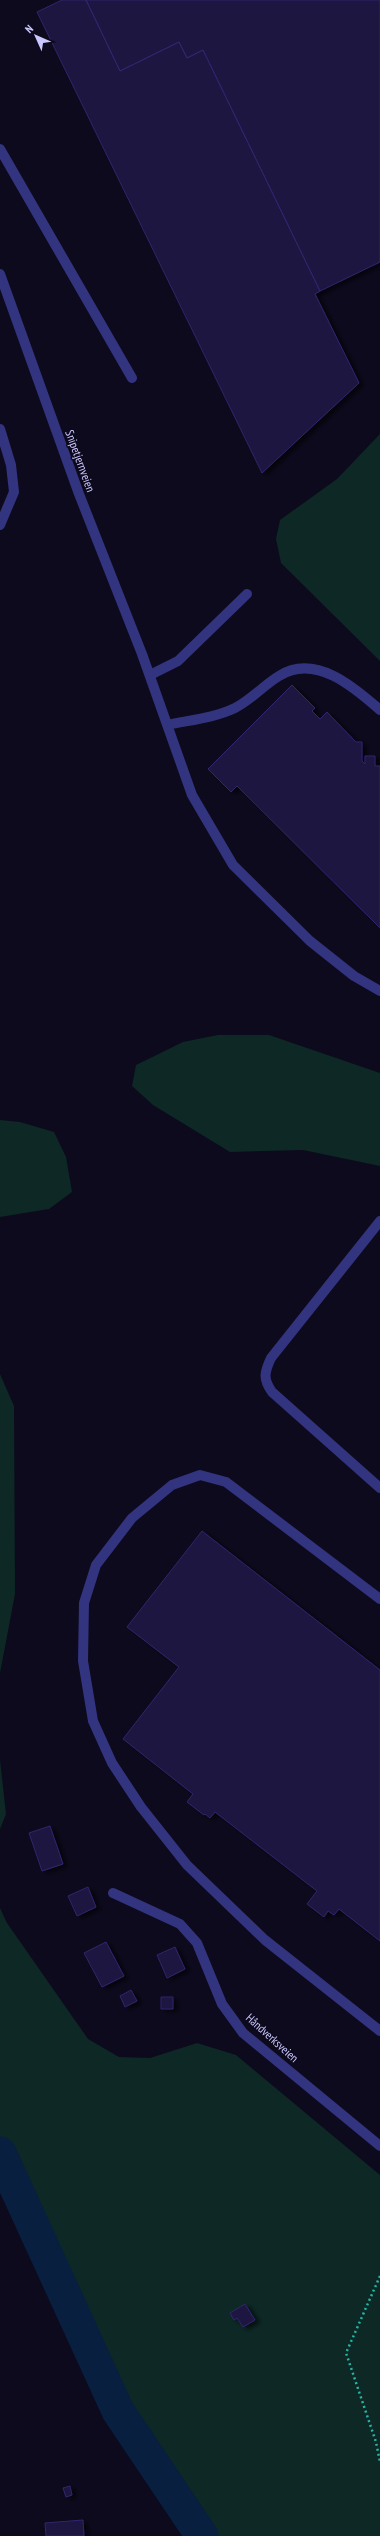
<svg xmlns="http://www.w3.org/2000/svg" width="380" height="2536" font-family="'PT Sans Narrow',sans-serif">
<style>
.green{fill:#0d2825}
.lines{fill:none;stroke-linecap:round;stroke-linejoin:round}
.river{stroke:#081f3f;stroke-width:33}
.building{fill:#1c163f;stroke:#30266d;filter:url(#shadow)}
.path{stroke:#26b4a4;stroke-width:2.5;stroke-dasharray:2 3;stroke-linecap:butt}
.lane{stroke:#33347f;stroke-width:10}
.street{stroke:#33347f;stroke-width:10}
.labels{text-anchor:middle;stroke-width:3;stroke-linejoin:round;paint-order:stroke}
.street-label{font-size:12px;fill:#cac7ff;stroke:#0d0a1d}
</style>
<defs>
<filter id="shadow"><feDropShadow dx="4.5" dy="2.5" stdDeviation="2" flood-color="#0009"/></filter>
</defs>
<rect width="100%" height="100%" fill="#0d0a1d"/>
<path class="green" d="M380 434V661L281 563 276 539 280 520 337 479Z
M218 1035H269L380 1073V1166L303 1150 230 1152 153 1105 132 1086 136 1065 183 1042Z
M0 1120 20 1122 54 1132 66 1157 72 1192 49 1209 0 1217Z
M0 1374 14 1406 15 1594 0 1673Z
M0 1760 6 1814 0 1829Z
M0 1908 7 1923 88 2039 119 2057 150 2058 197 2043 236 2055 380 2175V2536H202L0 2186Z"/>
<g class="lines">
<path class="river" d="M0 2153 118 2411 202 2536"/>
</g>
<path class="building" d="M62 0H86L120 71 179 42 187 58 203 50 320 291 315 294 359 383 262 473 37 12Z
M86 0H380V262L320 291 203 50 187 58 179 42 120 71Z
M292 685 315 708 312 711 320 719 327 712 356 742H362V761L365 764V756H375V766H380V928L237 786 231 792 208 769Z
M202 1531 380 1670V1941L339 1909 334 1915 328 1911 324 1917 307 1904 317 1891 215 1812 210 1818 205 1814 204 1815 187 1802 193 1794 123 1739 179 1667 127 1627Z
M50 1826 63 1864 42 1871 29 1833Z
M88 1887 96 1907 77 1916 68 1896Z
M106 1942 124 1976 102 1987 84 1953Z
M175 1947 185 1969 167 1978 157 1955Z
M131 1990 137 2001 125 2007 120 1996Z
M161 1997H173V2009H161Z
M245 2304 255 2320 243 2327 237 2318 234 2320 230 2313Z
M70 2486 72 2495 66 2497 63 2488Z
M83 2520 84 2536H46L45 2523Z"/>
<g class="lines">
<path class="path" d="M380 2276 346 2353 376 2442 380 2462"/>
<path class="lane" d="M0 149 132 378
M0 274 79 494 142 654 192 795 233 865 310 941 354 976 380 991
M0 429 11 465 14 492 0 525
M150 675 178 661 247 594
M167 725C190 720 214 718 235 708 251 700 264 685 279 676 315 653 354 687 380 710
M380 1221 271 1358C264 1373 263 1379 272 1392L380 1488
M380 1599 226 1482 200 1475 172 1485 132 1518 96 1565 84 1603 83 1661 93 1721 112 1763 141 1807 187 1865 265 1940 380 2031"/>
<path class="street" d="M113 1893 180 1924 197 1943 222 2004 243 2033 380 2146"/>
</g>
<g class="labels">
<g class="street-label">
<text transform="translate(80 461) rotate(70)" y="4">Snipetjernveien</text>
<text transform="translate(272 2038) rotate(42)" y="4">Håndverksveien</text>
</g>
</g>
<g transform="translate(36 36) rotate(315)" stroke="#0d0a1d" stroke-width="3" paint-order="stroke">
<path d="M0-3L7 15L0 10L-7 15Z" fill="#cac7ff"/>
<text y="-6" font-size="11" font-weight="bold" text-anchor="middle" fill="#cac7ff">N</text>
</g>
</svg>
